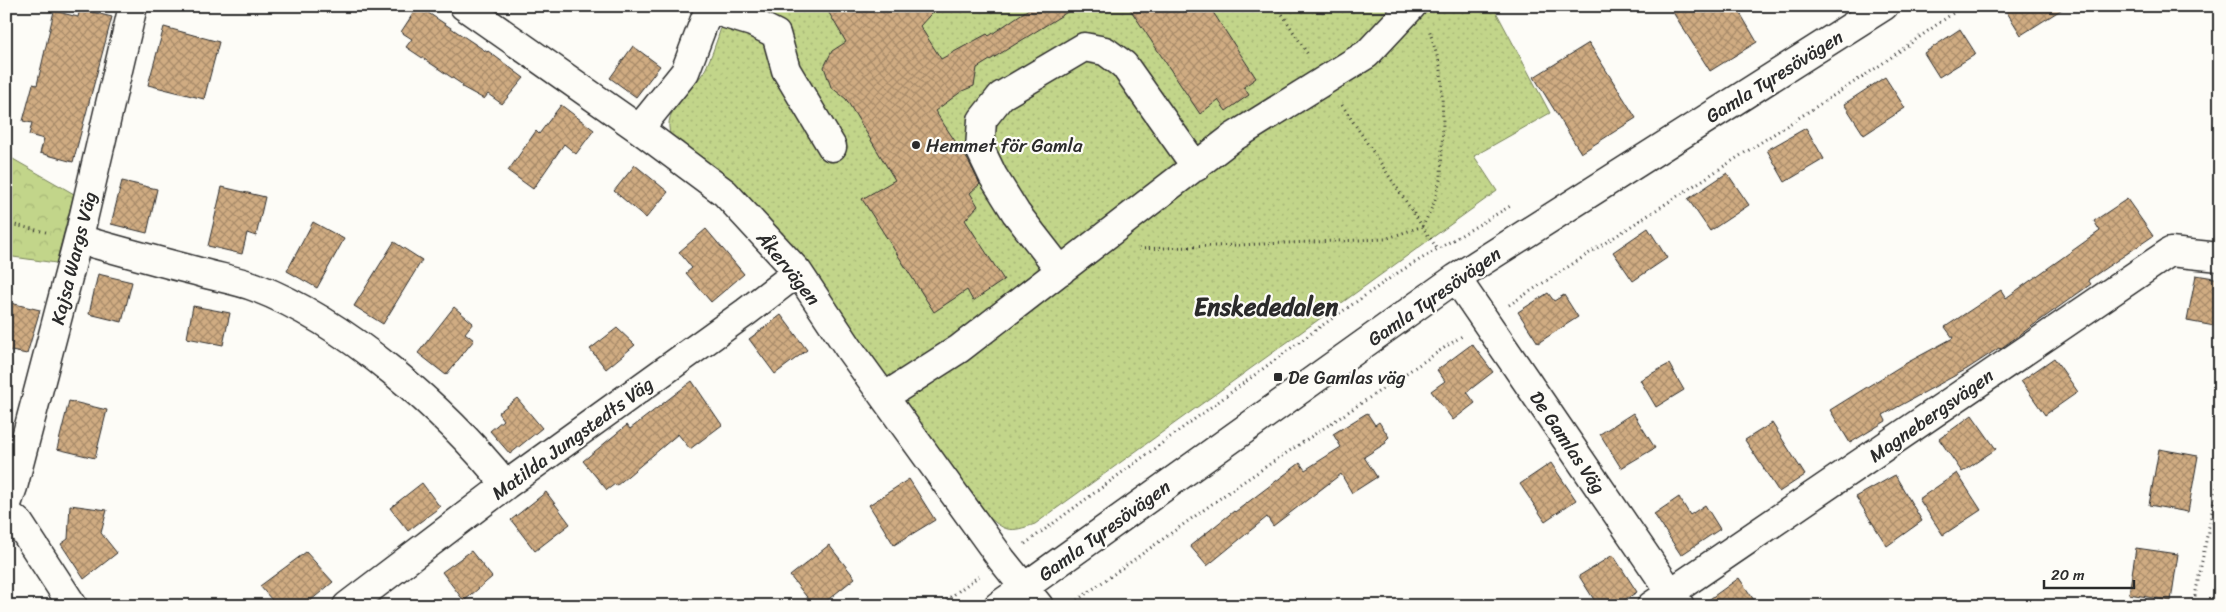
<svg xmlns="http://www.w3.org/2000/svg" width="2226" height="612" font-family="Sriracha,sans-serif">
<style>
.grass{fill:url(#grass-dots);stroke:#76805a}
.forest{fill:url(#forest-crowns);stroke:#76805a}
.building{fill:url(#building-cross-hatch);stroke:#2b2b2b}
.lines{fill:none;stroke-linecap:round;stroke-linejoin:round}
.minor-casing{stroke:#2b2b2b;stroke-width:31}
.path{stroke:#2b2b2b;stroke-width:3;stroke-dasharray:1 4;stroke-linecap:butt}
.minor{stroke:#fdfcf7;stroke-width:28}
.poi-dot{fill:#2b2b2b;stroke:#fdfcf7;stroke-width:2}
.labels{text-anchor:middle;stroke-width:4.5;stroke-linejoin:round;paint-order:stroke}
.street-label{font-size:19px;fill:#2b2b2b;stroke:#fdfcf7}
.poi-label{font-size:19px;fill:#2b2b2b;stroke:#fdfcf7;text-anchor:start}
.district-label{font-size:24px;font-weight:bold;fill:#2b2b2b;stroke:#fdfcf7}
</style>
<defs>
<pattern id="grass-dots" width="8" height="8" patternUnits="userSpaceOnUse" patternTransform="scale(1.25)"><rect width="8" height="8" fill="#c2d58a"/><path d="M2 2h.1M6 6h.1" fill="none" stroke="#a7b777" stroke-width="1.8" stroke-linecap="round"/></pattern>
<pattern id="forest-crowns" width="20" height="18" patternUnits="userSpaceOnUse" patternTransform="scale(1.25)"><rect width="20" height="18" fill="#c2d58a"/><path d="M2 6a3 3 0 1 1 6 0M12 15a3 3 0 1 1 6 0" fill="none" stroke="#a7b777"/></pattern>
<pattern id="building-cross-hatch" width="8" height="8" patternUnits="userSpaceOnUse" patternTransform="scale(1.25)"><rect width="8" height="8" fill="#d0ac82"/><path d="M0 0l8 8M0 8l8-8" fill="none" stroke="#a98c6b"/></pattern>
</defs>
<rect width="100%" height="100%" fill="#fdfcf7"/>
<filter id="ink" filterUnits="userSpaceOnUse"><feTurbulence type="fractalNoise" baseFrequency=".02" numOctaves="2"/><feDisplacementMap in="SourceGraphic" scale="10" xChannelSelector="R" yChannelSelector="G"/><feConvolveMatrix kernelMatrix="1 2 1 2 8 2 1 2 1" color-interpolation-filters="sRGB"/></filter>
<g filter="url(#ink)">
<path class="grass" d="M728 6H1493L1550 113 1474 156 1497 191 1035 524C1009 533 1006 532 985 514L774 224 744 194 671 137C660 107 695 90 706 68 715 49 721 27 728 6Z"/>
<path class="forest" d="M6 155 74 194 56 263 6 256Z"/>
<path class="building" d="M418 6 487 52 488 51 524 78 502 104 488 94 484 99 462 87 463 85 406 47 412 39 401 32Z
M825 6H938L920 26 941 59 987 34 989 36 1033 6H1077L977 68 974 86 962 91 935 111 969 162 980 184 970 193 978 206 965 220 1004 280 973 301 967 290 934 312 862 199 895 180 846 99 831 87 824 67 832 51 846 42Z
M1128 6H1209L1256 78 1244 87 1249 95 1226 111 1218 100 1200 114Z
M1669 6H1736L1757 42 1710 71Z
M2003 6H2067L2021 35Z
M80 9 112 17 73 162 40 153 44 139 29 135 32 123 23 121 33 84 37 85 54 11 78 17Z
M164 27 219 42 204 99 148 85Z
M1960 29 1976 54 1939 77 1924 53Z
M1589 43 1636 118 1581 153 1534 77Z
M633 46 660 66 636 97 610 78Z
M1885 77 1905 108 1864 135 1844 104Z
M561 105 594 130 576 154 564 144 533 189 508 171 536 131 539 134Z
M1806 128 1824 159 1785 182 1767 150Z
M635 165 668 192 646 218 614 191Z
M1727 173 1749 205 1710 231 1688 199Z
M122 181 157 189 147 233 111 224Z
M222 187 265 197 256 236 247 233 242 254 208 246Z
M2127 199 2153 236 2088 280 2091 284 2000 349 1999 348 1967 369 1883 415 1886 421 1850 443 1830 410 1901 366 1953 338 1945 327 2001 290 2006 298 2100 231 2094 221Z
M313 222 344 239 317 288 287 271Z
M1648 228 1667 258 1633 281 1613 252Z
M706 229 744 274 711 302 686 273 692 268 679 252Z
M394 242 422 260 383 324 354 306Z
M98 274 132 282 122 322 89 314Z
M2196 275 2220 279V327L2187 321Z
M1548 293 1554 301 1564 295 1578 317 1538 343 1518 312Z
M6 302 40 310 27 354 6 350Z
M193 306 230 313 223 345 187 338Z
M454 307 473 323 465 333 474 340 446 375 418 353Z
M781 315 807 350 775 374 749 339Z
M617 328 635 345 606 369 590 349Z
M1472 344 1493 372 1467 392 1475 403 1453 420 1431 391 1445 381 1437 370Z
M2054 358 2078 392 2045 415 2021 381Z
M1669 364 1684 390 1656 407 1640 380Z
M692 381 722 425 690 449 678 434 616 486 615 484 607 490 583 461 627 425 630 429Z
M517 398 542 428 510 454 490 431 503 420 498 413Z
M69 401 107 410 95 458 57 449Z
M1367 413 1375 425 1379 422 1389 437 1385 441 1386 443 1364 457 1377 477 1352 493 1341 474 1273 526 1267 517 1207 566 1190 546 1234 511 1235 512 1300 463 1305 470 1341 447 1333 434Z
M1633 413 1655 448 1621 468 1600 434Z
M1972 415 1996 449 1962 472 1939 439Z
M1772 423 1805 475 1779 492 1745 440Z
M2159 449 2198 456 2188 512 2149 505Z
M1551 463 1576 500 1545 521 1520 484Z
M1957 473 1981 510 1943 535 1919 499Z
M1895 475 1922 521 1887 546 1856 497Z
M909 479 935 520 894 545 869 505Z
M422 483 440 507 408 531 390 508Z
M546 492 570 524 535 551 511 520Z
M1679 497 1690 515 1705 505 1720 529 1681 555 1654 514Z
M70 505 107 510 101 533 117 553 84 579 61 544 68 539Z
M829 545 855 578 820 606H814L790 576Z
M2136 548 2178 554 2171 601 2129 594Z
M471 551 492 577 464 601 442 572Z
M306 552 333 582 304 606H277L260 586Z
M1613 555 1637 592 1615 606H1598L1579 576Z
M1739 578 1758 606H1700Z"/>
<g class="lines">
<defs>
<path id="minor" d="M464 6 639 129 725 193 798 272 850 350 1002 560 1039 606
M709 9 752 22 776 34 786 70 832 147
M639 129 685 72 710 6
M78 239C117 250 157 261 196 271 215 277 236 280 255 287 346 322 446 410 506 485
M1061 271 1016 213 993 176 980 149 982 120 1001 96 1084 47 1105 51 1124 65 1196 167
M1456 278 1680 606
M884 397 959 349 1232 138 1367 54 1412 6
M6 507 13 487 81 228 133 6
M6 512 19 523 73 606
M347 606 506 485 746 312 798 272
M998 606 1456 278 1884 6
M1651 606 2170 252 2220 257"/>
</defs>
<use href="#minor" class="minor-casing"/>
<path class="path" d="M1277 6 1309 56
M1342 105 1438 250
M6 223 50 233
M1139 249 1385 239 1423 226 1434 203 1441 176 1443 123 1441 69 1429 29
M1509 305 1876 68 1963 6
M1025 544 1317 329 1399 272 1512 205
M938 606 979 576
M1069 606 1240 484 1462 336
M2193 606 2220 471"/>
<use href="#minor" class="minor"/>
</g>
</g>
<g class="poi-dot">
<circle cx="916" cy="145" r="5"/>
<rect x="1273" y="372" width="10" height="10" rx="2.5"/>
</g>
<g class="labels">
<g class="street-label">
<text transform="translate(1774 76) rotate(-32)" y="7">Gamla Tyresövägen</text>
<text transform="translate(73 258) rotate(-76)" y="7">Kajsa Wargs Väg</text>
<text transform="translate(789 268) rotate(51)" y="7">Åkervägen</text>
<text transform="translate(1434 296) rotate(-35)" y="7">Gamla Tyresövägen</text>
<text transform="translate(1931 415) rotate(-35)" y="7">Magnebergsvägen</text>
<text transform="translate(572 438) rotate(-36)" y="7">Matilda Jungstedts Väg</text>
<text transform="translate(1568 442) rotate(56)" y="7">De Gamlas Väg</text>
<text transform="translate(1104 530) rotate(-36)" y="7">Gamla Tyresövägen</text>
</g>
<g class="poi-label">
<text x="926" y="152">Hemmet för Gamla</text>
<text x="1288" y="384">De Gamlas väg</text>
</g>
<g class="district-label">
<text x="1266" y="315">Enskededalen</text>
</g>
</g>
<rect width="2226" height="612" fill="none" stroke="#fdfcf7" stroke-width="25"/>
<rect x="12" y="12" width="2201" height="587" fill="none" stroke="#2b2b2b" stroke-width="2" filter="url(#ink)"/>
<path d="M2044 580v8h90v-8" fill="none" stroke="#2b2b2b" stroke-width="2.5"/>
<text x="2051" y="580" font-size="15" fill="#2b2b2b" stroke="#fdfcf7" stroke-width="4" paint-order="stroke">20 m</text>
</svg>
